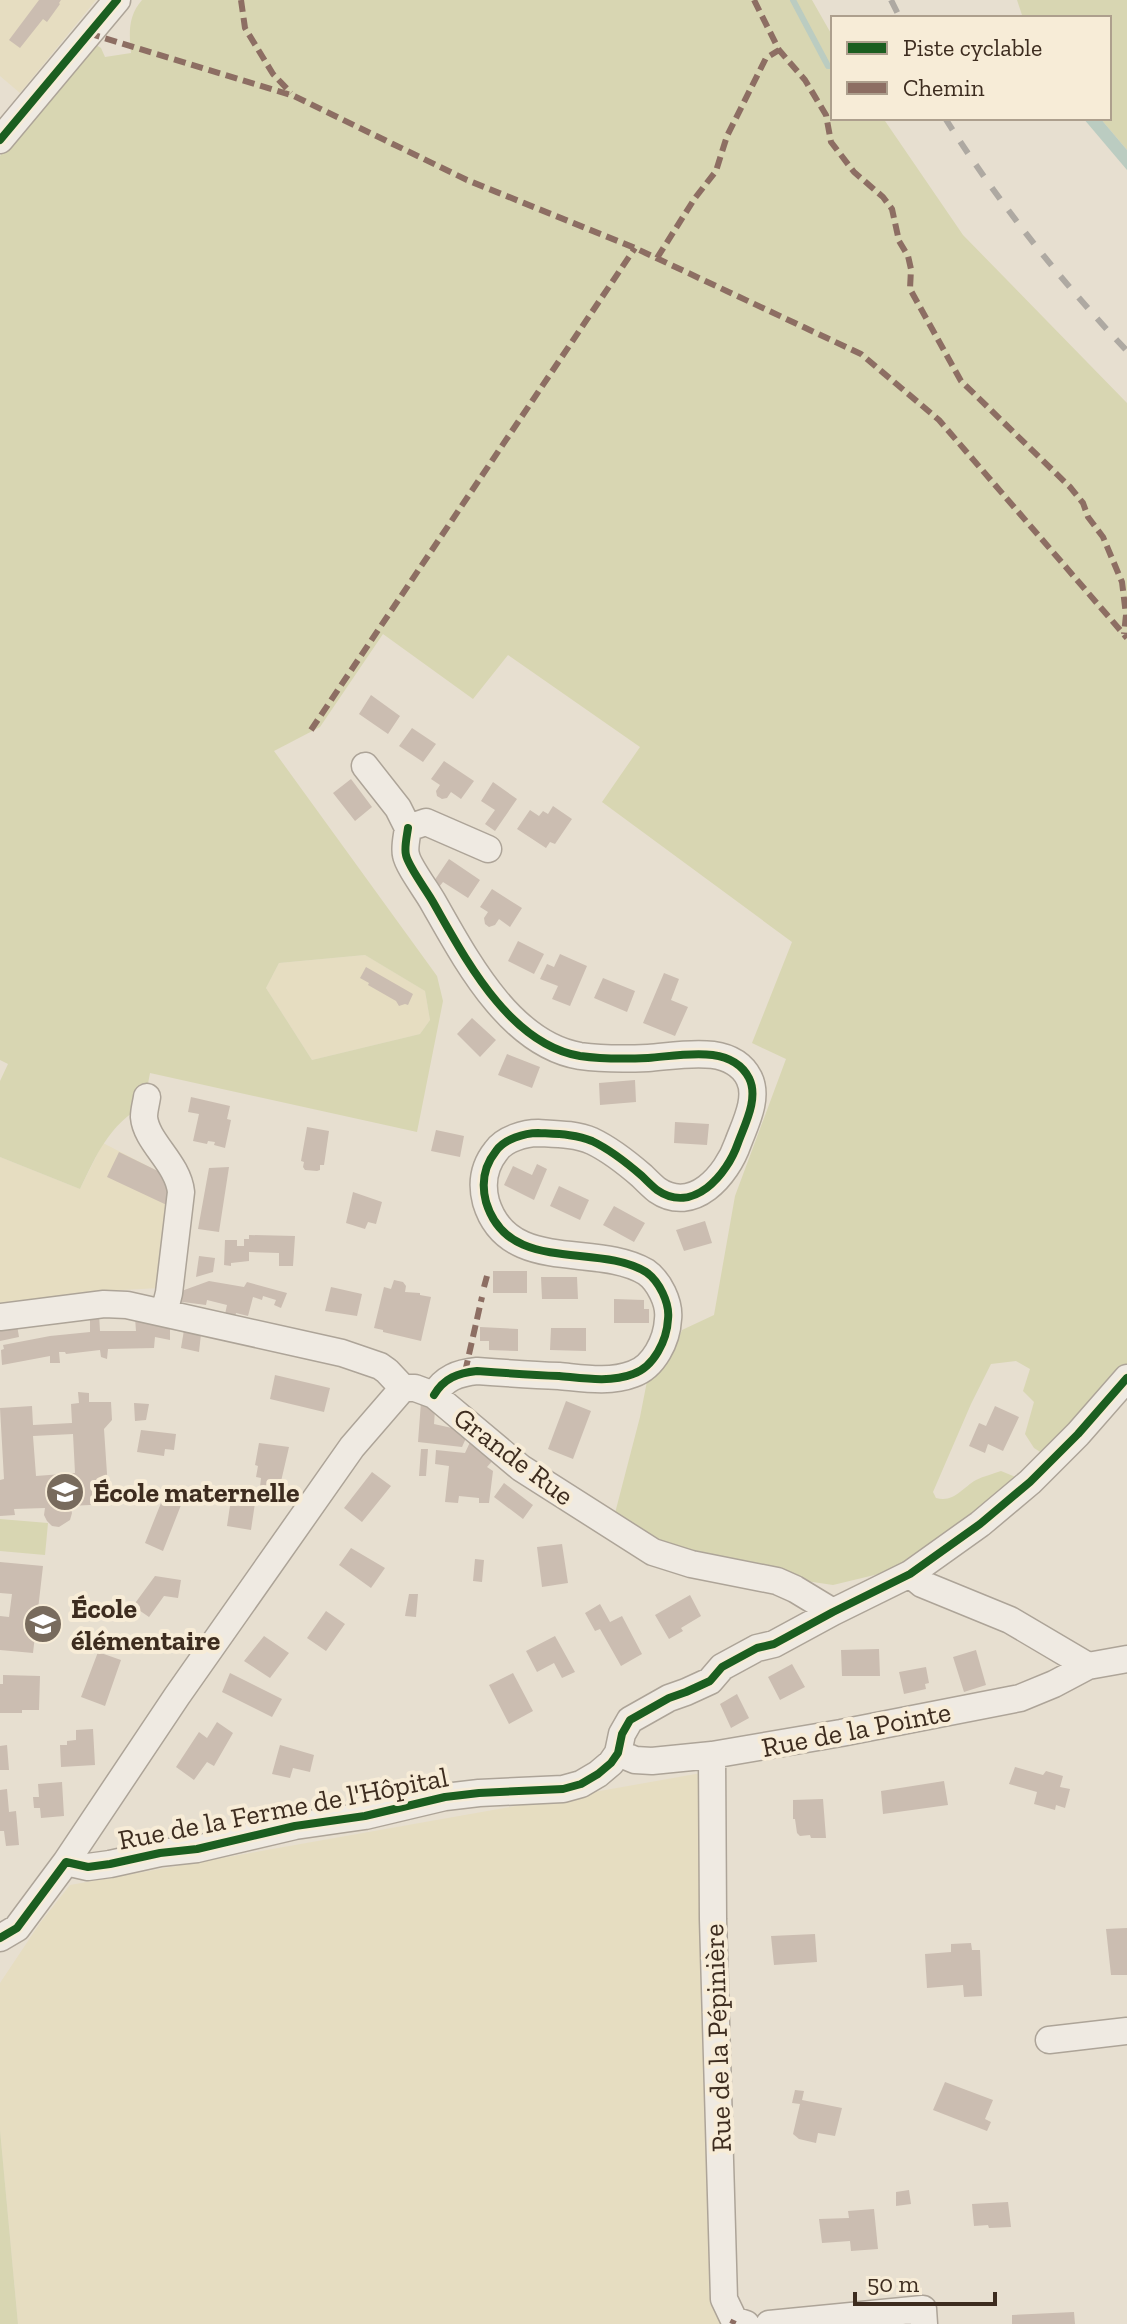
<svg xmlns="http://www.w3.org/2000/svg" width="1127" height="2324" font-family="'Zilla Slab',serif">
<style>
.farmland{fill:#e6ddc1}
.green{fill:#d8d6b2;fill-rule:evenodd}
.water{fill:#bbccc1}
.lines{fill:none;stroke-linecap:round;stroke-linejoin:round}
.stream{stroke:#bbccc1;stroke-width:6}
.building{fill:#cbbdb1;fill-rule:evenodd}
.minor-casing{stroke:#ada498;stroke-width:29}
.minor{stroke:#efeae2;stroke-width:26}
.rail{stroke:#aea9a2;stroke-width:6;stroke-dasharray:14 14;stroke-linecap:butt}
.quiet{stroke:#8d6e63;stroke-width:6;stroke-dasharray:12 6;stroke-linecap:butt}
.cycleway-casing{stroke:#f7ecd7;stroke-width:13}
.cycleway{stroke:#1b5e20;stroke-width:8}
.labels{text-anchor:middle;stroke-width:8;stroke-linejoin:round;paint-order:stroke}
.street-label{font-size:28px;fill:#3d2c1f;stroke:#f7ecd7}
.poi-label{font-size:28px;font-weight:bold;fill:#3d2c1f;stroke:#f7ecd7;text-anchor:start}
</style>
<rect width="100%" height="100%" fill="#e7dfd0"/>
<path class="farmland" d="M0 0H96L20 93 0 76Z
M365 955 425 991 430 1020 420 1034 312 1060 266 988 279 963Z
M103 1143 177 1181 160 1288 104 1291 0 1308V1157L80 1189Z
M707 1772 724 2324H18L0 2130V1983L40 1923 70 1885Z"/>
<path class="green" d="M142 0H812L833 37V118H883L963 235 1127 403V1364L1045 1455 1034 1448 1025 1434 1034 1402 1023 1391 1030 1369 1016 1361 991 1364 971 1404 933 1492 936 1498C954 1503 962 1488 976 1480 984 1476 993 1474 1001 1471L1018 1478 913 1561 891 1571 833 1585 806 1581 670 1547 614 1517 640 1417 648 1376 671 1355 682 1330 714 1315 735 1196 786 1059 752 1043 792 942 602 802 640 747 508 655 473 699 383 634 320 727 274 751 437 976 443 1001 417 1132 150 1073 144 1105C109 1125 97 1154 80 1189L0 1157V1081L8 1064 0 1060V156L88 40 101 48 105 57 131 53C129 33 128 16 142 0ZM365 955 425 991 430 1020 420 1034 312 1060 266 988 279 963Z
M1017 0H1127V150L1100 118H1109V18H1023Z
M0 1519 48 1523 45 1555 0 1551Z
M0 2130 18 2324H0Z"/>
<path class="water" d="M1083 118H1100L1127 150V170Z"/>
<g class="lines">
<path class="stream" d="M793 0 828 66H833"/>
</g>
<path class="building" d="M39 0H61L59 3 60 4 47 22 43 19 20 48 9 40Z
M371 695 400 716 388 734 359 714Z
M412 728 436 744 423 762 399 746Z
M444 761 474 781 461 799 451 792 447 798 442 799 437 796 436 791 440 785 431 779Z
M351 779 372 807 355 821 333 793Z
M493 782 517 799 495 831 485 824 495 810 481 801Z
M553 806 572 819 555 844 550 842 546 848 517 829 530 810 539 816 543 811 548 814Z
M449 859 480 880 468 898 443 882 439 887 434 881Z
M492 889 522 908 510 927 499 919 495 925 489 927 485 924 484 918 488 912 480 907Z
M518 941 544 954 534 974 508 961Z
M560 954 587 966 570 1006 552 999 558 986 540 979 547 964 554 967Z
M366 967 413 994 408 1005 405 1004 399 1006 396 1001 368 985 369 983 360 978Z
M664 973 679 979 671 1000 688 1007 675 1036 643 1023Z
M603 978 635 991 627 1012 594 998Z
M472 1018 496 1040 480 1057 457 1034Z
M507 1054 540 1067 532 1088 498 1075Z
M635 1080 636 1102 600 1105 599 1083Z
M191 1097 230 1106 227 1119 231 1120 225 1148 214 1145 215 1142 208 1141 207 1144 193 1141 199 1114 188 1112Z
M675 1122 709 1124 707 1145 674 1143Z
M307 1127 329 1131 324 1165H320V1170L317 1171 305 1170 303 1167 304 1162 301 1161Z
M436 1130 464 1136 460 1157 431 1151Z
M119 1152 166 1175 163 1181 173 1186 171 1207 107 1177Z
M537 1164 547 1169 534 1200 504 1185 513 1166 532 1175Z
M229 1167 219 1232 198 1229 209 1168Z
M559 1186 589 1200 580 1220 550 1206Z
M353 1192 382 1202 376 1224 368 1222 365 1229 346 1223Z
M614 1206 645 1223 634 1242 603 1225Z
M705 1221 712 1243 684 1251 676 1230Z
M249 1235 295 1236 293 1266H279V1253L249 1252V1261L231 1263V1266L224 1265 225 1240H237V1246H244V1239H249Z
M199 1256 215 1258 213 1272 196 1277Z
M493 1271H527V1293H493Z
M541 1277H577L578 1299H542Z
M394 1280 403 1282 406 1286 405 1292 420 1293V1295L431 1297 421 1341 383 1332V1330L374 1328 384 1287 391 1289Z
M209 1281 244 1287 247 1282 287 1293 281 1308 274 1305 276 1300 263 1296 262 1300 253 1297 248 1316 236 1313 234 1321 224 1319 227 1305 207 1300 206 1305 175 1301 176 1293Z
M331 1287 362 1294 357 1316 325 1311Z
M614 1299 644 1300V1309H649V1323H614Z
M99 1314 100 1331H136L135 1318 170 1327V1340L155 1337 154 1348 108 1349 107 1359 101 1357 100 1350 66 1354 65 1352H59L60 1363H50V1356L2 1365 1 1350 4 1349 3 1345 50 1336 90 1332V1315Z
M17 1325 19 1337 0 1341V1327Z
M480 1327 518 1329V1351L489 1350V1341H480Z
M551 1328H586V1351L550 1350Z
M184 1330 201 1334 199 1352 181 1348Z
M275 1375 330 1388 324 1412 270 1399Z
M78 1392 89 1393V1402H111L112 1420 104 1429 109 1504 70 1506 72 1513 70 1520 59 1527 52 1526 47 1521 44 1515 45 1508 14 1509 15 1515 0 1516V1480L4 1479 0 1408 32 1406 33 1425 72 1423 71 1404 79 1403ZM73 1434 75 1473 36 1476 33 1436Z
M566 1401 591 1411 573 1459 548 1449Z
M421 1402 435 1410 434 1424 461 1430 467 1436 462 1447 418 1442Z
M134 1403 149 1404 146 1420 135 1421Z
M995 1406 1019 1417 1003 1451 988 1444 985 1453 969 1446 979 1423 986 1426Z
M141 1430 176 1434 174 1450 165 1449 164 1456 137 1452Z
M471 1440 494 1459 487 1467 493 1471 489 1503H479V1498L459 1496 458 1503 445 1502 449 1466 435 1464 436 1450 465 1453Z
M259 1443 289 1447 279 1490 260 1487 261 1478 256 1477 258 1466 255 1465Z
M421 1449H428L426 1476H419Z
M372 1472 391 1486 362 1522 344 1508Z
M504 1483 533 1505 523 1519 494 1497Z
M165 1493 183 1500 163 1551 145 1543Z
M231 1499 255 1503 251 1530 227 1526Z
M562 1544 568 1583 542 1587 537 1547Z
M351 1548 385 1568 371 1588 339 1565Z
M475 1559 484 1560 482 1582 473 1581Z
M0 1562 43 1566 33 1653 0 1650V1616L9 1617 12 1594 0 1593Z
M155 1576 181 1580 178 1598 164 1596 149 1617 133 1606Z
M409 1594H418L416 1617 405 1616Z
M690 1595 701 1616 681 1628 683 1631 669 1639 655 1615Z
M600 1604 610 1622 622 1616 642 1654 621 1666 600 1629 595 1631 585 1613Z
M326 1611 345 1624 326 1651 307 1638Z
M264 1636 289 1653 270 1678 244 1661Z
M555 1636 575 1672 562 1678 554 1663 537 1672 526 1651Z
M879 1649 880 1676H842L841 1650Z
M976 1650 986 1685 964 1692 953 1657Z
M98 1652 121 1660 105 1706 81 1697Z
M792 1664 805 1687 780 1700 768 1677Z
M926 1667 929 1683 925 1684 926 1689 904 1694 899 1672Z
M230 1673 282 1699 272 1717 222 1692Z
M513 1673 533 1711 509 1724 489 1685Z
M3 1675 40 1676 39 1710H22V1713H0V1684H3Z
M737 1694 749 1718 731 1728 720 1704Z
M217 1722 233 1733 214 1766 207 1762 194 1780 176 1767 199 1732 207 1738Z
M93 1729 95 1765 61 1767 60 1745H67V1741L76 1740V1730Z
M7 1745 9 1770H0V1746Z
M280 1745 314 1755 310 1772 293 1768 290 1778 272 1774Z
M1015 1767 1043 1775 1046 1771 1063 1776 1060 1787 1070 1789 1065 1808 1056 1805 1055 1810 1034 1804 1037 1792 1009 1784Z
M944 1781 948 1805 883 1814 881 1791Z
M62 1782 64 1816 41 1818 40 1808H34L33 1797H39L38 1784Z
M7 1789 9 1812 16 1811 19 1845 6 1846 4 1831H0V1790Z
M823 1799 826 1838H811L810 1835 800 1836 797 1833 795 1819H793V1800Z
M1127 1928V1975H1111L1106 1929Z
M815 1934 817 1962 774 1965 771 1936Z
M971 1943 972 1950H980L982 1996 964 1997 963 1985 927 1988 925 1954 951 1952V1944Z
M945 2082 993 2100 985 2119 991 2122 987 2131 933 2110Z
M795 2090 804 2091 802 2100 842 2108 835 2136 818 2133 816 2143 799 2139 793 2134 800 2104 792 2103Z
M909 2190 911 2204 896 2206V2192Z
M1008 2202 1011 2227 989 2228 988 2225 974 2226 972 2204Z
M874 2209 878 2249 851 2251 850 2241 822 2243 819 2219 849 2218 848 2211Z
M1074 2312 1075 2324H1012V2315Z"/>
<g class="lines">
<defs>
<path id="minor" d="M0 140 117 0
M365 766 398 808 408 828 426 822 488 849
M408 828C407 836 404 848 406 855 408 866 427 891 433 902 465 958 509 1044 580 1056 601 1059 626 1059 648 1058 679 1056 731 1043 749 1078 759 1098 745 1124 738 1143 727 1175 693 1215 657 1190 652 1186 647 1181 642 1176 627 1163 611 1150 592 1141 576 1134 556 1134 538 1133 525 1133 504 1139 496 1151 484 1166 481 1183 486 1202 508 1275 596 1242 646 1272 659 1281 670 1303 668 1319 667 1340 654 1367 633 1374 610 1383 582 1378 559 1376 531 1375 504 1373 477 1371 458 1373 444 1378 434 1395
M147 1097C146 1104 144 1110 144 1117 146 1142 178 1163 181 1192L169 1293 164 1313
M0 1317 104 1304 127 1305 342 1353 380 1366 387 1371 403 1388H415L434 1395 521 1468 653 1552 691 1564 777 1581 795 1589 833 1612
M910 1574 922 1584 1010 1620 1088 1666 1127 1659
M618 1753 635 1760 652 1761 712 1755 841 1733 1020 1698 1054 1684 1088 1666
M712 1755 713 1919 724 2299 734 2320 746 2324
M66 1862 177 1696 352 1447 403 1388
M0 1938 17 1928 66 1862 88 1867 110 1864 160 1853 197 1849 295 1826 365 1816 445 1797 479 1793 563 1789 581 1784 598 1774 611 1763 618 1753 622 1734 630 1720 669 1698 686 1692 710 1681 722 1667 757 1648 774 1644 833 1612 910 1574 980 1524 1030 1482 1078 1434 1127 1378
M1049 2040 1127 2031
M769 2324 923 2309 924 2324"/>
</defs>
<use href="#minor" class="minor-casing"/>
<use href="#minor" class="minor"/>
<path class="rail" d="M891 0 900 18
M945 118C998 202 1059 279 1127 351"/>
<path class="quiet" d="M241 0 245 28 273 74 291 93
M754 0 779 50 805 80 826 115 831 142 854 172 883 197 892 209 899 241 908 256 911 269 910 289 961 381 1070 487 1083 503 1088 517 1103 537 1122 582 1126 615 1124 634
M88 33 294 96 467 180 635 248 861 354 939 420 1127 638
M657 258 695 198 716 171 727 136 766 58 779 50
M311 730 635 248
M484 1287 487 1276
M465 1372 482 1297
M732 2324 734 2320"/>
<defs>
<path id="cycleway" d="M0 140 117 0
M408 828C407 836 404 848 406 855 408 866 427 891 433 902 465 958 509 1044 580 1056 601 1059 626 1059 648 1058 679 1056 731 1043 749 1078 759 1098 745 1124 738 1143 727 1175 693 1215 657 1190 652 1186 647 1181 642 1176 627 1163 611 1150 592 1141 576 1134 556 1134 538 1133 525 1133 504 1139 496 1151 484 1166 481 1183 486 1202 508 1275 596 1242 646 1272 659 1281 670 1303 668 1319 667 1340 654 1367 633 1374 610 1383 582 1378 559 1376 531 1375 504 1373 477 1371 458 1373 444 1378 434 1395
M0 1938 17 1928 66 1862 88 1867 110 1864 160 1853 197 1849 295 1826 365 1816 445 1797 479 1793 563 1789 581 1784 598 1774 611 1763 618 1753 622 1734 630 1720 669 1698 686 1692 710 1681 722 1667 757 1648 774 1644 833 1612 910 1574 980 1524 1030 1482 1078 1434 1127 1378"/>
</defs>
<use href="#cycleway" class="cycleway-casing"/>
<use href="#cycleway" class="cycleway"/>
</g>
<defs>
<symbol id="school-disc" viewBox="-11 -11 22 22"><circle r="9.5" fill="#786b5d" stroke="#f7ecd7"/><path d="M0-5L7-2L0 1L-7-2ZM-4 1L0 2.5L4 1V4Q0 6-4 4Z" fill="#fff"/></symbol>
</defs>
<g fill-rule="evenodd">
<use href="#school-disc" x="43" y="1470" width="44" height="44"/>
<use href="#school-disc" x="21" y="1602" width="44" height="44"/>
</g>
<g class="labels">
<g class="street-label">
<text transform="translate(514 1456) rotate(37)" y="10">Grande Rue</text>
<text transform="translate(856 1729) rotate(-11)" y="10">Rue de la Pointe</text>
<text transform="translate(283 1808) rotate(-11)" y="10">Rue de la Ferme de l'Hôpital</text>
<text transform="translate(717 2038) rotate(-92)" y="10">Rue de la Pépinière</text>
</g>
<g class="poi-label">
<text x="93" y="1502">École maternelle</text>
<text x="71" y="1618">École<tspan x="71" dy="32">élémentaire</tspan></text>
</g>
</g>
<rect x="831" y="16" width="280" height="104" fill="#f7ecd7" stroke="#ad9f8d" stroke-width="2"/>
<rect x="847" y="42" width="40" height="12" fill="#1b5e20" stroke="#ad9f8d" stroke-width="2"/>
<text x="903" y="56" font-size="24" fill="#3d2c1f">Piste cyclable</text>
<rect x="847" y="82" width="40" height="12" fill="#8d6e63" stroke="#ad9f8d" stroke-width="2"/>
<text x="903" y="96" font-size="24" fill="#3d2c1f">Chemin</text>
<path d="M855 2292v12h140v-12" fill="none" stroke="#3d2c1f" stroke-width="4"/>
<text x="867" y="2292" font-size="24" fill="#3d2c1f" stroke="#f7ecd7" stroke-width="6" paint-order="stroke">50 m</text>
</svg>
